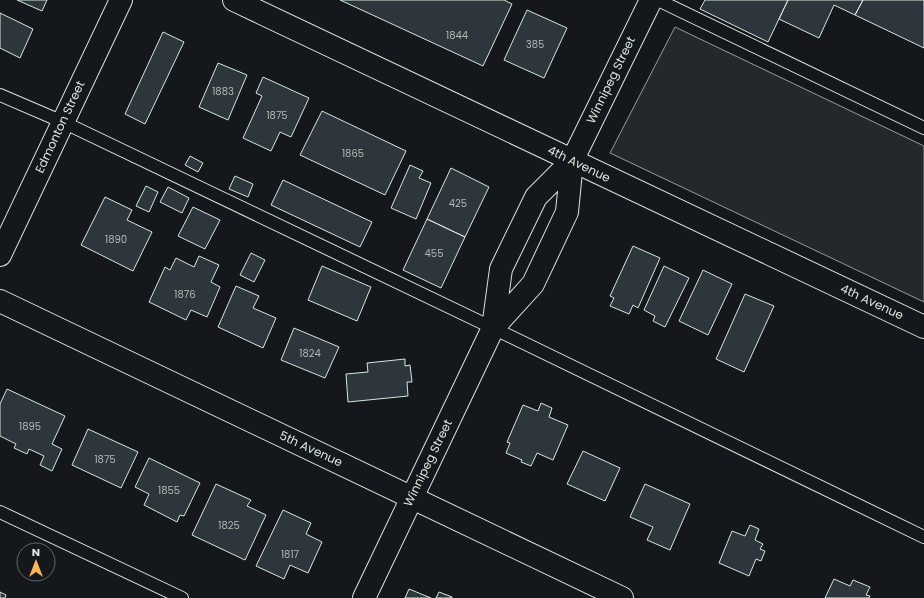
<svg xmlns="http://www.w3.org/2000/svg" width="924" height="598" font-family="Poppins,sans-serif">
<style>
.parking{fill:#24282b;stroke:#939e99}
.building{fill:#2c363c;stroke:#d8e6dc}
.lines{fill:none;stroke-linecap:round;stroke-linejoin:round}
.service-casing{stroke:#d8e6dc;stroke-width:14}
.minor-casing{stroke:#d8e6dc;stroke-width:24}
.tertiary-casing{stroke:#d8e6dc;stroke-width:24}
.secondary-casing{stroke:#d8e6dc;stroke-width:24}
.service{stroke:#14181c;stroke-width:12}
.minor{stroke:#14181c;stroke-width:22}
.tertiary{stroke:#14181c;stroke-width:22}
.secondary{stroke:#14181c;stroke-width:22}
.labels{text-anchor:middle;stroke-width:3;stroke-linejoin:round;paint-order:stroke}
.number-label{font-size:10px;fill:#adbab4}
.street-label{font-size:12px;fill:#d8e6dc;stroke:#14181c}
</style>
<rect width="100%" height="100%" fill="#14181c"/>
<path class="parking" d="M675 27 924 146V302L610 153Z"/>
<path class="building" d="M17 0H47L42 11Z
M340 0H504L512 4 483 66Z
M705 0H788L768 42 700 9Z
M788 0H863L855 15 834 5 819 38 779 19Z
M863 0H924V48L855 15Z
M527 10 567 28 544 78 504 60Z
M0 13 33 29 20 58 0 48Z
M163 32 184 42 145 124 125 114Z
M218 63 247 75 228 120 199 107Z
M263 77 309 98 291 137 280 132 271 151 243 138 262 96 256 93Z
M322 111 406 151 385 195 300 155Z
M190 156 203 163 198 172 185 165Z
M410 165 423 171 419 178 431 183 416 219 391 208Z
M451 168 489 187 465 237 427 219Z
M235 176 253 184 248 197 229 189Z
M283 180 372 222 360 247 271 205Z
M146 186 158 192 149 212 136 206Z
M168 187 189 198 182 213 160 202Z
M105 197 132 210 127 220 152 232 133 271 81 245Z
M193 207 220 220 205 249 178 236Z
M427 219 465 237 441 288 403 270Z
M633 246 660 258 638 308 633 305 629 314 610 306 614 298 610 296Z
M251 253 265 260 254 282 240 275Z
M199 256 219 265 211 282 220 287 207 317 191 310 186 320 149 302 165 267 170 270 176 258 194 267Z
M322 266 371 287 357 321 308 300Z
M664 266 689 278 665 327 653 321 655 316 644 310Z
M703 270 732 284 708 335 679 321Z
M236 286 259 296 253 308 276 318 263 348 218 327Z
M745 294 774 306 744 372 716 359Z
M294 328 339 347 325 378 281 360Z
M405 359V366L410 365 412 382H407L408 396 348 402 346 374 368 372 367 363Z
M7 389 65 416 52 444 62 449 52 471 40 465 44 456 29 449 27 454 14 448 16 444 0 436V404Z
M541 403 552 408 549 417 568 425 553 460 537 453 531 466 521 462 522 460 506 453 510 443 507 442 523 405 538 411Z
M88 429 138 452 121 488 72 465Z
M583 451 620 468 605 501 567 484Z
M149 458 200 483 184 516 180 515 177 522 144 505 149 494 135 487Z
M216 484 251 500 247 506 266 515 245 560 192 535Z
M645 484 690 504 670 550 647 540 653 527 630 517Z
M283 510 311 523 306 534 322 542 308 573 290 565 284 579 256 566Z
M750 525 759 529 755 540 763 544 760 549 765 551 761 561 756 559 749 576 719 563 732 531 745 536Z
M834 579 850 586 853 580 870 587 866 595 870 596 869 598H825Z
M409 589 431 598H405Z
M0 592 6 595 5 598H0Z
M439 592 452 597V598H436Z"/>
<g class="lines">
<defs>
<path id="service" d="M658 0 924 128
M0 95 63 122 493 328 924 537
M0 512 182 598"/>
<path id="minor" d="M0 255 121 0
M0 301 622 598"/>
<path id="tertiary" d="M493 328 501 269 536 197 572 161 651 0
M364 598 493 328 533 284 567 212 572 161"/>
<path id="secondary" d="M234 0 924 327"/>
</defs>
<use href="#service" class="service-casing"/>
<use href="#minor" class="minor-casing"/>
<use href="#tertiary" class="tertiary-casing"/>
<use href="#secondary" class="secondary-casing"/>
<use href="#service" class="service"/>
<use href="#minor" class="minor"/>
<use href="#tertiary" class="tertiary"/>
<use href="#secondary" class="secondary"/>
</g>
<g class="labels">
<g class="number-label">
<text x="457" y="39">1844</text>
<text x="535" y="48">385</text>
<text x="223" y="95">1883</text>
<text x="277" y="119">1875</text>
<text x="353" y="157">1865</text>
<text x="458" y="207">425</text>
<text x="116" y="243">1890</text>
<text x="434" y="257">455</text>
<text x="185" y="298">1876</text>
<text x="310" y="357">1824</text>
<text x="30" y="430">1895</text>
<text x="105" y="463">1875</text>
<text x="169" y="494">1855</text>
<text x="229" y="529">1825</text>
<text x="290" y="558">1817</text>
</g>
<g class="street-label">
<text transform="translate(611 80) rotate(-64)" y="4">Winnipeg Street</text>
<text transform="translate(60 127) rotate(-65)" y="4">Edmonton Street</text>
<text transform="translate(579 164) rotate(26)" y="4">4th Avenue</text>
<text transform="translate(872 302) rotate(25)" y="4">4th Avenue</text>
<text transform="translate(311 449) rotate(25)" y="4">5th Avenue</text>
<text transform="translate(428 463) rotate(-64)" y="4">Winnipeg Street</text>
</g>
</g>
<g transform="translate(36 562)"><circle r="19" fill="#14181c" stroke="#626a69"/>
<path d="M0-3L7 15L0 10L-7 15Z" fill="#ffb74d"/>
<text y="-6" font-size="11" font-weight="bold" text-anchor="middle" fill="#d8e6dc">N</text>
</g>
</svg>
